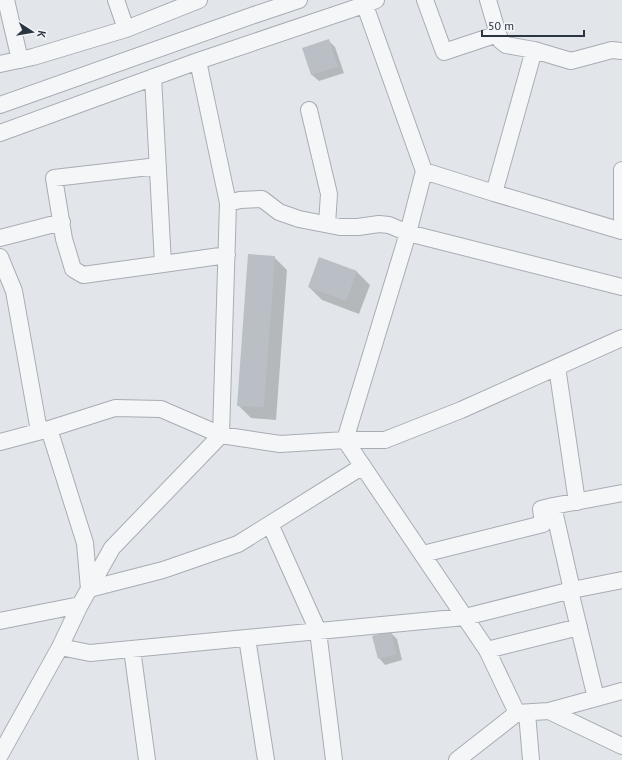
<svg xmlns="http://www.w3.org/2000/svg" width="622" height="760" font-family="'PT Sans',sans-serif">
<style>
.shadow{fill:#0003}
.building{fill:#babfc6}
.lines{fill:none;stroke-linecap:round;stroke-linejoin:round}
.minor-casing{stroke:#a7adb4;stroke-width:18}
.minor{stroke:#f5f6f8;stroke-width:16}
</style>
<rect width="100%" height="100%" fill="#e2e6ea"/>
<path class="shadow" d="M329 41 335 47 344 73 319 81 312 75 304 48Z
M274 257 287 270 276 420 251 418 238 405Z
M357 272 370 285 359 314 322 300 309 287Z
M390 632 397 639 402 660 385 665 379 658Z"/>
<path class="building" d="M329 39 338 67 311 75 302 48Z
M248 254 275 256 264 407 237 406Z
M319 257 357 271 346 301 308 287Z
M391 631 396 654 378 659 372 636Z"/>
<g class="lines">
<defs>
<path id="minor" d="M6 0 20 60
M116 0 126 29
M363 0 424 171 408 233 345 440 487 650 517 713 549 711 622 746
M425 0 444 52 498 34
M488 0 498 34 501 41 506 45 534 50 571 61 612 50 622 51
M534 50 494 193 622 231
M0 64 33 57 126 29 199 0
M153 77 163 264 227 255
M0 105 254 15 299 0
M309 110 329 194 327 224
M0 133 198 61 364 5 376 0
M158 166 54 178 64 239 73 269 83 275 163 264
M622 170V219
M424 171 494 193
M228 203 240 200 262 199 279 212 299 219 340 227H358L379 224 389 225 408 233 622 287
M0 238 62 222
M0 257 14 291 39 431
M557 367 577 502
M49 429 85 543 89 589 163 570 238 544 363 466
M0 442 49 429 115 408 161 409 221 435 280 444 345 440H385L461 410 622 338
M270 524 318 631 334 760
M423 554 543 524 541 509 553 506
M572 590 622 580
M570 591 596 698
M0 621 80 605
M247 638 266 760
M60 647 90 653 465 617 572 590 553 506 622 493
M132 649 147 760
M487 650 579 627
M549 711 622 691
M527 713 531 760
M0 755 60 647 80 605 112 548 221 435 228 203 198 61
M457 760 517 713"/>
</defs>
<use href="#minor" class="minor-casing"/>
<use href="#minor" class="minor"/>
</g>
<g transform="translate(32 32) rotate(102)" stroke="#f2f4f7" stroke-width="3" paint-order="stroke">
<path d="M0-3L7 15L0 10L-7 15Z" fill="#2b3441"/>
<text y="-6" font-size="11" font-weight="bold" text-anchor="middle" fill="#2b3441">K</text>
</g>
<path d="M482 30v6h102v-6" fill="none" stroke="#2b3441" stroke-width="2"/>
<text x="488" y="30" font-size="12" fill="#2b3441" stroke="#f2f4f7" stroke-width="3" paint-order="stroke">50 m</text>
</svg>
